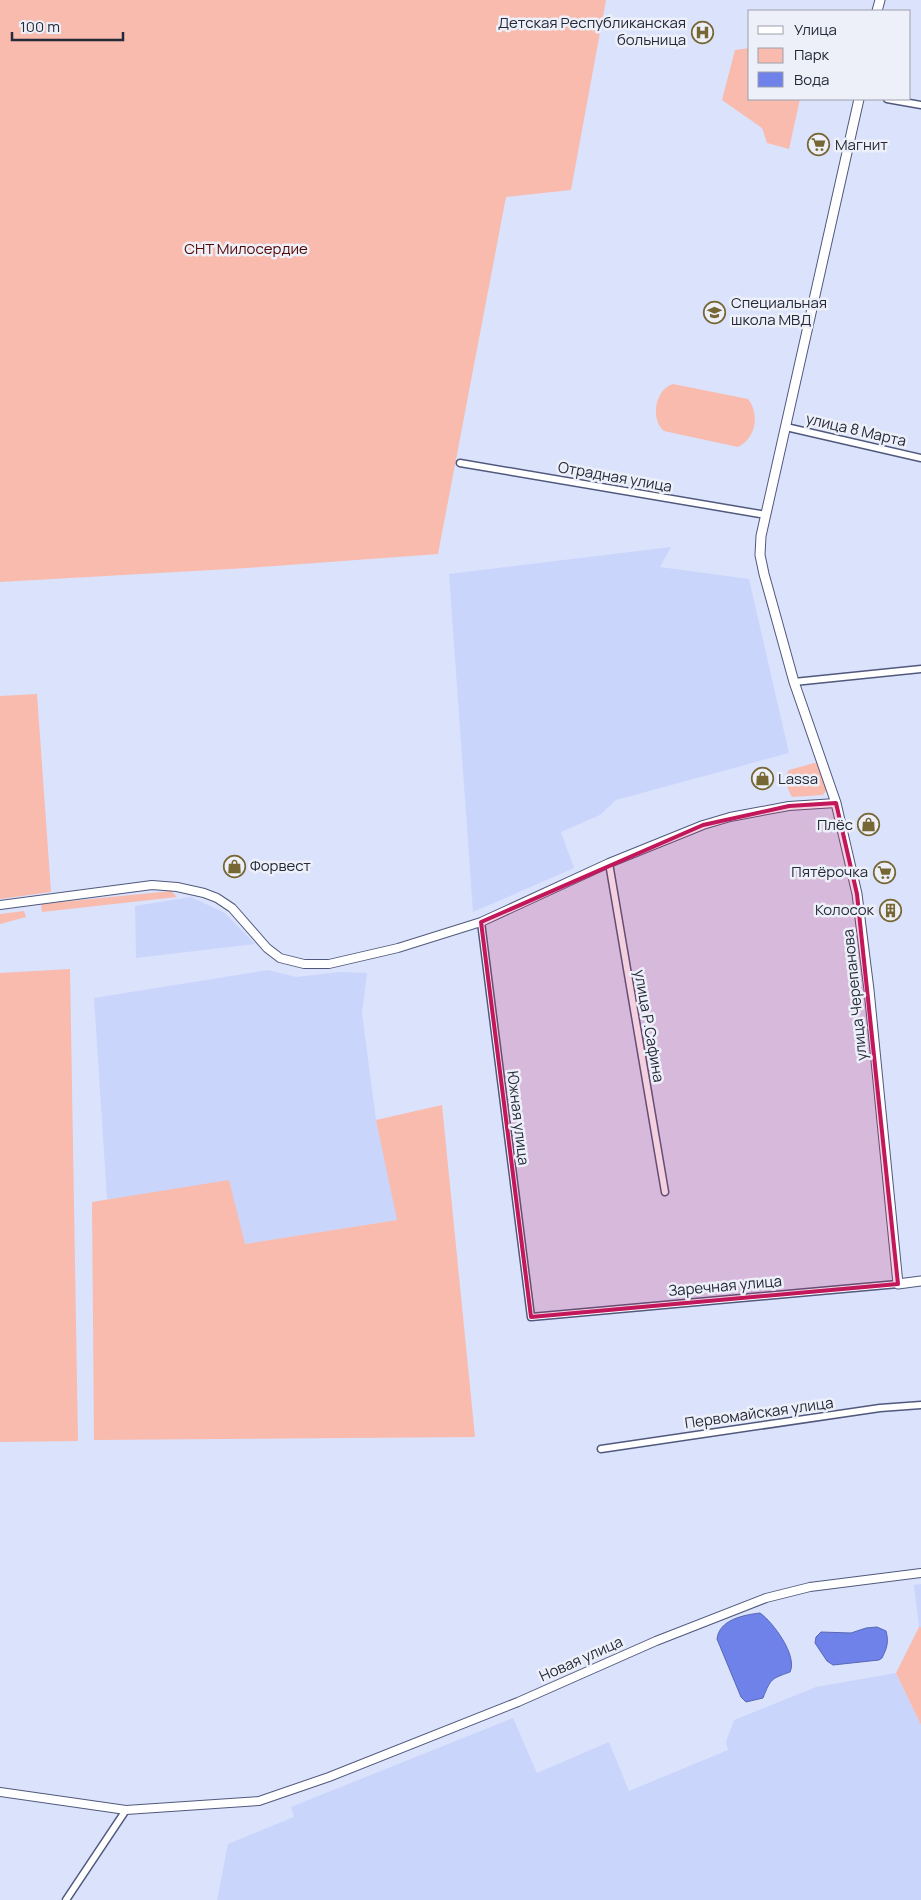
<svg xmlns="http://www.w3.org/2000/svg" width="921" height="1900" font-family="Manrope,sans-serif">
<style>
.built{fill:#cad5fc}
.green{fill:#f8bbae}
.water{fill:#6e82e9;stroke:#5867b4}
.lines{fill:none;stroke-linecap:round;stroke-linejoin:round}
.minor-casing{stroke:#50597d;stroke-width:9}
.tertiary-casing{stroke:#50597d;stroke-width:10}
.secondary-casing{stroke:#50597d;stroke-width:11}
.minor{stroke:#fff;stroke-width:6}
.tertiary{stroke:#fff;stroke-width:8}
.secondary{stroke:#fff;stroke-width:9}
.marked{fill:#c2185b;fill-opacity:0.2;stroke:#c2185b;stroke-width:4;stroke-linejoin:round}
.labels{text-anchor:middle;stroke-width:5;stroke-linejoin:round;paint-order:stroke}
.poi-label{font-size:15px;fill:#252939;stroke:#edf0f8;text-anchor:end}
.park-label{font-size:15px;fill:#550600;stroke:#edf0f8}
.street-label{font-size:15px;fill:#252939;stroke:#edf0f8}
</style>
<rect width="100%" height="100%" fill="#dbe2fc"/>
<path class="built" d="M671 547 660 567 749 579 789 753 616 800 600 815 561 832 574 868 473 912 449 574Z
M191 897 225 913 255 944 136 958 135 906Z
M268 970 296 977 340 972 367 973 362 1013 376 1120 398 1220 245 1244 131 1197 107 1199 94 998Z
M921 1584V1627H919L914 1585Z
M896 1673 921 1725V1900H217L228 1844 294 1817 291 1807 513 1718 537 1773 609 1742 629 1791 728 1750 726 1742 734 1720 816 1687Z"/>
<path class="green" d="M0 0H606L571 190 506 197 438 554 247 568 0 582Z
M750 48V99H800L789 149 767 143 762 128 722 100 735 50Z
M673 384 748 399C760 414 756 438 738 447L664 431C650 419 655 389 673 384Z
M37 694 51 892 0 899V696Z
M814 763 819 764 827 789 823 795 792 797C788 789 782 778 789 770Z
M171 891 177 897 42 912 41 904Z
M24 911 26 917 0 924V914Z
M70 969 78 1441 0 1442V973Z
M442 1105 475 1437 94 1440 92 1202 229 1180 245 1244 397 1220 376 1120Z
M919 1627H921V1725L896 1673Z"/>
<path class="water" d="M760 1613C773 1622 798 1656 790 1672 771 1679 771 1678 763 1698L746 1702 741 1697 717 1639C719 1620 743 1615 760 1613Z
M877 1627 886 1631C889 1642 887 1648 882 1658L879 1660 833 1665 827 1661 815 1643 816 1637 821 1632 851 1633 866 1628Z"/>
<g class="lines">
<defs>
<path id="minor" d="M887 99 921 105
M786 427 921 458
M460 463 766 515
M794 682 921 669
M609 863 665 1192
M481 922 531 1317 898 1284
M601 1449 880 1408 921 1405
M66 1900 126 1810"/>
<path id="tertiary" d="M0 905 152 885 177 887 204 893 217 898 232 908 267 948 280 958 304 964H329L398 948 481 922 609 863 703 825 730 817 789 806 836 803
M0 1792 126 1810 259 1801 329 1777 518 1702 656 1641 766 1598 810 1587 921 1573"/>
<path id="secondary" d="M877 11 880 0
M859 99 761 536 760 555 764 574 794 682 836 803 857 894 869 990 898 1284 921 1281"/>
</defs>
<use href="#minor" class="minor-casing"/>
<use href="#tertiary" class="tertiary-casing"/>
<use href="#secondary" class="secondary-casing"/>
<use href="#minor" class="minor"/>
<use href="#tertiary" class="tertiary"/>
<use href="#secondary" class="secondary"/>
</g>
<path class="marked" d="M836 803 857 894 898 1284 531 1317 481 922 703 825 789 806Z"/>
<defs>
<symbol id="hospital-ring" viewBox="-11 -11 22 22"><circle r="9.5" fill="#edf0f8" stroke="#766734" stroke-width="1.5"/><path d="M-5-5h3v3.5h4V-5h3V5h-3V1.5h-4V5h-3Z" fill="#766734"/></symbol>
<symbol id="supermarket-ring" viewBox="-11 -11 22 22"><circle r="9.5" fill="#edf0f8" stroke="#766734" stroke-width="1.5"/><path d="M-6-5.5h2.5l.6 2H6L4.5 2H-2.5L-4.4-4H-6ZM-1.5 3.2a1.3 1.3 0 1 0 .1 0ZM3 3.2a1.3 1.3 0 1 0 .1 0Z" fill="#766734"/></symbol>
<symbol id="university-ring" viewBox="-11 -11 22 22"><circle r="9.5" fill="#edf0f8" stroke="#766734" stroke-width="1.5"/><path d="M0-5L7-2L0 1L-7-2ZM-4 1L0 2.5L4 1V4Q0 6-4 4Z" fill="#766734"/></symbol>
<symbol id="shop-ring" viewBox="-11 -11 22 22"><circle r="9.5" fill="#edf0f8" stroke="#766734" stroke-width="1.5"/><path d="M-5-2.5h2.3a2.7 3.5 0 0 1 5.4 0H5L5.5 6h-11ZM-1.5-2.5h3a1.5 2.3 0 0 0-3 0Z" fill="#766734"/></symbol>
<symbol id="building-ring" viewBox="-11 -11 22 22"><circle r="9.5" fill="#edf0f8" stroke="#766734" stroke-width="1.5"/><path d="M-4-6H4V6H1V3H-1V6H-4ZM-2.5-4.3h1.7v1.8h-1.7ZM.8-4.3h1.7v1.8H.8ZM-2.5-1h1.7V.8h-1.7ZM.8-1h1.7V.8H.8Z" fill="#766734"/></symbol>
</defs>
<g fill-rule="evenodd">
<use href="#hospital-ring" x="690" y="20" width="25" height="25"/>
<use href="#supermarket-ring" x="806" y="132" width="25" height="25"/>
<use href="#university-ring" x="702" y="300" width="25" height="25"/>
<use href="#shop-ring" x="750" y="766" width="25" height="25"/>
<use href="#shop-ring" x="856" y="812" width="25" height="25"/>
<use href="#shop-ring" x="222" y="854" width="25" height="25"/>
<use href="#supermarket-ring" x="872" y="860" width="25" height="25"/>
<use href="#building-ring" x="878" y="898" width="25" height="25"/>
</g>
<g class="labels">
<g class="poi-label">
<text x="686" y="28">Детская Республиканская<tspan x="686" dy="17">больница</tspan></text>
<text x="835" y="150" text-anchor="start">Магнит</text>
<text x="731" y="308" text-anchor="start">Специальная<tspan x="731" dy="17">школа МВД</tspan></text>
<text x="778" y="784" text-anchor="start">Lassa</text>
<text x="853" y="830">Плёс</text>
<text x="250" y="871" text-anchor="start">Форвест</text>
<text x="868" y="877">Пятёрочка</text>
<text x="874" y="915">Колосок</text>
</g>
<g class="park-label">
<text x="246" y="254">СНТ Милосердие</text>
</g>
<g class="street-label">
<text transform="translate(856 430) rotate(13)" y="5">улица 8 Марта</text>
<text transform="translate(615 477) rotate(10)" y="5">Отрадная улица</text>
<text transform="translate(855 995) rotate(-96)" y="5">улица Черепанова</text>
<text transform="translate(649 1026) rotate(80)" y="5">улица Р.Сафина</text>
<text transform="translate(518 1118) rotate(83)" y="5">Южная улица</text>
<text transform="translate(725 1286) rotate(-5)" y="5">Заречная улица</text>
<text transform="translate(759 1413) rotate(-8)" y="5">Первомайская улица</text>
<text transform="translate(581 1659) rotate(-24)" y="5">Новая улица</text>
</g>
</g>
<rect x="748" y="10" width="162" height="90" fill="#edf0f8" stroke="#9da0ac"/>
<rect x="758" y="26" width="25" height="8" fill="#ffffff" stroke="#9da0ac"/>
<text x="794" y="35" font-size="15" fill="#252939">Улица</text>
<rect x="758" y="48" width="25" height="15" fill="#f8bbae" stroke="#9da0ac"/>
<text x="794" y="60" font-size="15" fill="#252939">Парк</text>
<rect x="758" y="72" width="25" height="15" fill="#6e82e9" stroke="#9da0ac"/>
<text x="794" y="85" font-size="15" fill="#252939">Вода</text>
<path d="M12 32v8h111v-8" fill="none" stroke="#252939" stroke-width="2.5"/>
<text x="20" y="32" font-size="15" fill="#252939" stroke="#edf0f8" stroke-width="4" paint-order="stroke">100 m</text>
</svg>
